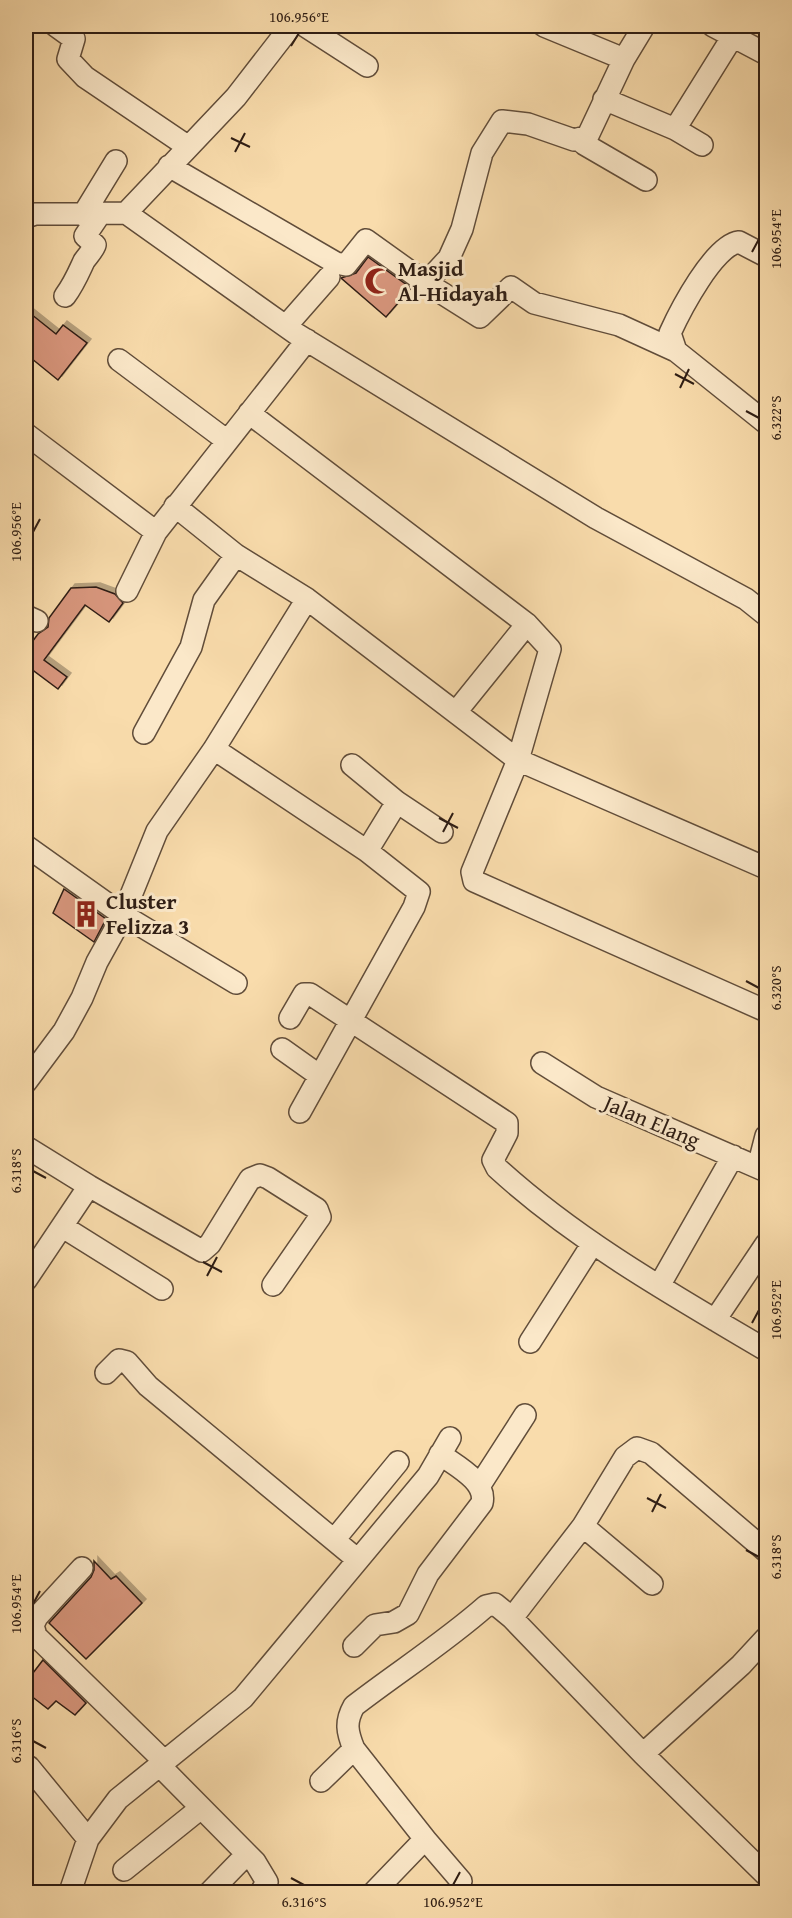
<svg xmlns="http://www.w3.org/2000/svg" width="792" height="1918" font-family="'Gentium Book Plus',serif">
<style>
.building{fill:#d9977e;stroke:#2e1d14;stroke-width:1.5;filter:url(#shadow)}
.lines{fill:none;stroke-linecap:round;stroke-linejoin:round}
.minor-casing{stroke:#614d3a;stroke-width:24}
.minor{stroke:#fbe8c9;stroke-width:21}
.ticks{fill:none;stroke:#2e1d14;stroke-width:2}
.labels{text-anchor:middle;stroke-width:6;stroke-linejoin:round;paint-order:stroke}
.poi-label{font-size:22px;font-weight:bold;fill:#2e1d14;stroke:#fbe8c9;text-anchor:start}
.street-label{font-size:22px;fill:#2e1d14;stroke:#fbe8c9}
.neatline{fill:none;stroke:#2e1d14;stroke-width:2}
.ticks-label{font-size:15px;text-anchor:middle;fill:#2e1d14}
</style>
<defs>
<filter id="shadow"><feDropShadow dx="4" dy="-4" stdDeviation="0" flood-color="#0004"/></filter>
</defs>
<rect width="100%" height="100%" fill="#f9dcac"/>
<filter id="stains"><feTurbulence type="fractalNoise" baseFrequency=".00333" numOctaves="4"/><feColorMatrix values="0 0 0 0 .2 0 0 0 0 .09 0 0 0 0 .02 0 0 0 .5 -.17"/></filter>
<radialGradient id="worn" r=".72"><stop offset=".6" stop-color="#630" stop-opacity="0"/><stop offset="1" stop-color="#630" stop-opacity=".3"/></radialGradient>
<path class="building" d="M368 257 411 288 386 317 341 278 356 273Z
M26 310 56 334 63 325 87 343 58 380 26 354Z
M96 587 115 594 123 603 109 622 85 605 44 660 67 677 58 689 26 665V650L38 634 48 627 49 618 71 588Z
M64 889 106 919 94 942 53 913Z
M94 1561 111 1579 116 1576 142 1603 86 1659 49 1623 91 1577 94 1570Z
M43 1660 86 1703 75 1715 56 1701 48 1709 26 1692V1682Z"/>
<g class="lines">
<defs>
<path id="minor" d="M56 26 74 39 68 59 85 77 187 146
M305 26 367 66
M544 26 624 59
M644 26 624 59 584 144 646 180
M713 26 766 54
M604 99 675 129 702 145
M675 129 733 36
M169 166 336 263 346 265 366 240 426 283 480 317 511 287 534 303 619 325 676 351
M126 213 236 97 291 26
M83 215 116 161
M26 217 35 214 126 213 298 335 596 518 746 599 766 615
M766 256 739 242C714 245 680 311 670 333L676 351 766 423
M426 283 449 258 462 229 482 153 502 121 528 124 574 140 585 137
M65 296C74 284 78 274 84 261 88 255 92 252 95 245L85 236 100 214
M286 326 329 277
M119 360 226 440
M249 413 527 624 550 649 518 760 472 872 474 881 766 1011
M26 434 156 532
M175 506 236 555 307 599 518 760 766 868
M127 591 156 532 307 340
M26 616 37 621
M456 712 527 624
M144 733 191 647 204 600 236 555
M214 749 367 851 419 892 414 907 300 1112
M352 765 397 802 442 832
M26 846 123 915 236 983
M367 851 397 802
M290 1018 304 994H310L507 1123V1133L493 1160 497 1168C577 1241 673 1295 766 1350
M282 1049 320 1076
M542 1063 596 1097 766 1171
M26 1082 64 1031 82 998 97 962 123 915 157 831 214 749 307 599
M26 1147 89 1186 26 1280
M758 1167 766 1136
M89 1186 202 1251 210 1244 250 1179 260 1175 268 1178 317 1209 320 1217 273 1285
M63 1227 162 1289
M659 1286 733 1156
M715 1320 766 1244
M530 1342 593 1243
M106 1373 119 1360 127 1362 148 1386 358 1560
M480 1485 525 1415
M583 1526 652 1584
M334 1540 398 1462
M82 1568 37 1617 33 1625 36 1636 164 1761
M512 1618 583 1526 625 1457 637 1448 651 1453 766 1551
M354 1646 375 1625 394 1622 408 1614 428 1574 482 1503C487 1481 456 1466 440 1454
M643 1754 741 1665 766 1638
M160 1766 255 1862 267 1882 261 1892
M29 1767 88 1839
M321 1781 354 1749
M425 1839 461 1881
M124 1870 201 1808
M70 1892 88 1839 118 1799 243 1698 428 1476 450 1438
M210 1892 246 1855
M374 1892 425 1839 354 1749C347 1732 345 1722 354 1706 398 1672 444 1643 486 1606L495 1604 512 1618 643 1754 766 1875"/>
</defs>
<use href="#minor" class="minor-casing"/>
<use href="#minor" class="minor"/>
</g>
<path class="ticks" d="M291 46 299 33M231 138 250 147M235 152 245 133M752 252 759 239M675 374 694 384M680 388 689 369M746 411 759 418M33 532 40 519M439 818 458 828M443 832 453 813M746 981 759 988M33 1171 46 1178M203 1262 222 1272M207 1276 217 1257M752 1323 759 1310M647 1498 666 1508M652 1512 661 1494M746 1550 759 1557M33 1604 40 1591M33 1741 46 1748M291 1878 304 1885M453 1885 460 1872"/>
<defs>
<symbol id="mosque-bare" viewBox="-9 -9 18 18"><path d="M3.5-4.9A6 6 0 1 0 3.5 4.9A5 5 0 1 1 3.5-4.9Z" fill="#8f2418" stroke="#fbe8c9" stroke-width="2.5" paint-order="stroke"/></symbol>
<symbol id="building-bare" viewBox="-9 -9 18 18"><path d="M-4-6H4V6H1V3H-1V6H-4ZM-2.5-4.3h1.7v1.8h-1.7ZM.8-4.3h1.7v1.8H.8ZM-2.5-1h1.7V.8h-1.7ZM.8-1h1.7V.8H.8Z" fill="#8f2418" stroke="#fbe8c9" stroke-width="2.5" paint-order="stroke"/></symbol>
</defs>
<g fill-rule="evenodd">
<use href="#mosque-bare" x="359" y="262" width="38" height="38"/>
<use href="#building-bare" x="67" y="895" width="38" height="38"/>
</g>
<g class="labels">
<g class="poi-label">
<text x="398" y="276">Masjid<tspan x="398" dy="25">Al-Hidayah</tspan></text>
<text x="106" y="909">Cluster<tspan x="106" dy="25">Felizza 3</tspan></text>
</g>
<g class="street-label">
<text transform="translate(652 1121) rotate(23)" y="8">Jalan Elang</text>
</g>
</g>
<rect width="792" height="1918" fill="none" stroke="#f9dcac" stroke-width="66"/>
<rect x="33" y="33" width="726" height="1852" class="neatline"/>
<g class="ticks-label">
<text x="299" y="22">106.956°E</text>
<text transform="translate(776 239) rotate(-90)" y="5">106.954°E</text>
<text transform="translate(776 418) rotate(-90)" y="5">6.322°S</text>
<text transform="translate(16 532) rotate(-90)" y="5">106.956°E</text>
<text transform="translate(776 988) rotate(-90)" y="5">6.320°S</text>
<text transform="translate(16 1171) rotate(-90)" y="5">6.318°S</text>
<text transform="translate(776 1310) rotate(-90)" y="5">106.952°E</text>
<text transform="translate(776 1557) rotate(-90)" y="5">6.318°S</text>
<text transform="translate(16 1604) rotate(-90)" y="5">106.954°E</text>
<text transform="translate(16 1741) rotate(-90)" y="5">6.316°S</text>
<text x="304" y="1907">6.316°S</text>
<text x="453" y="1907">106.952°E</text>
</g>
<rect width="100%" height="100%" filter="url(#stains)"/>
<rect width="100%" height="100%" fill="url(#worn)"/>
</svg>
